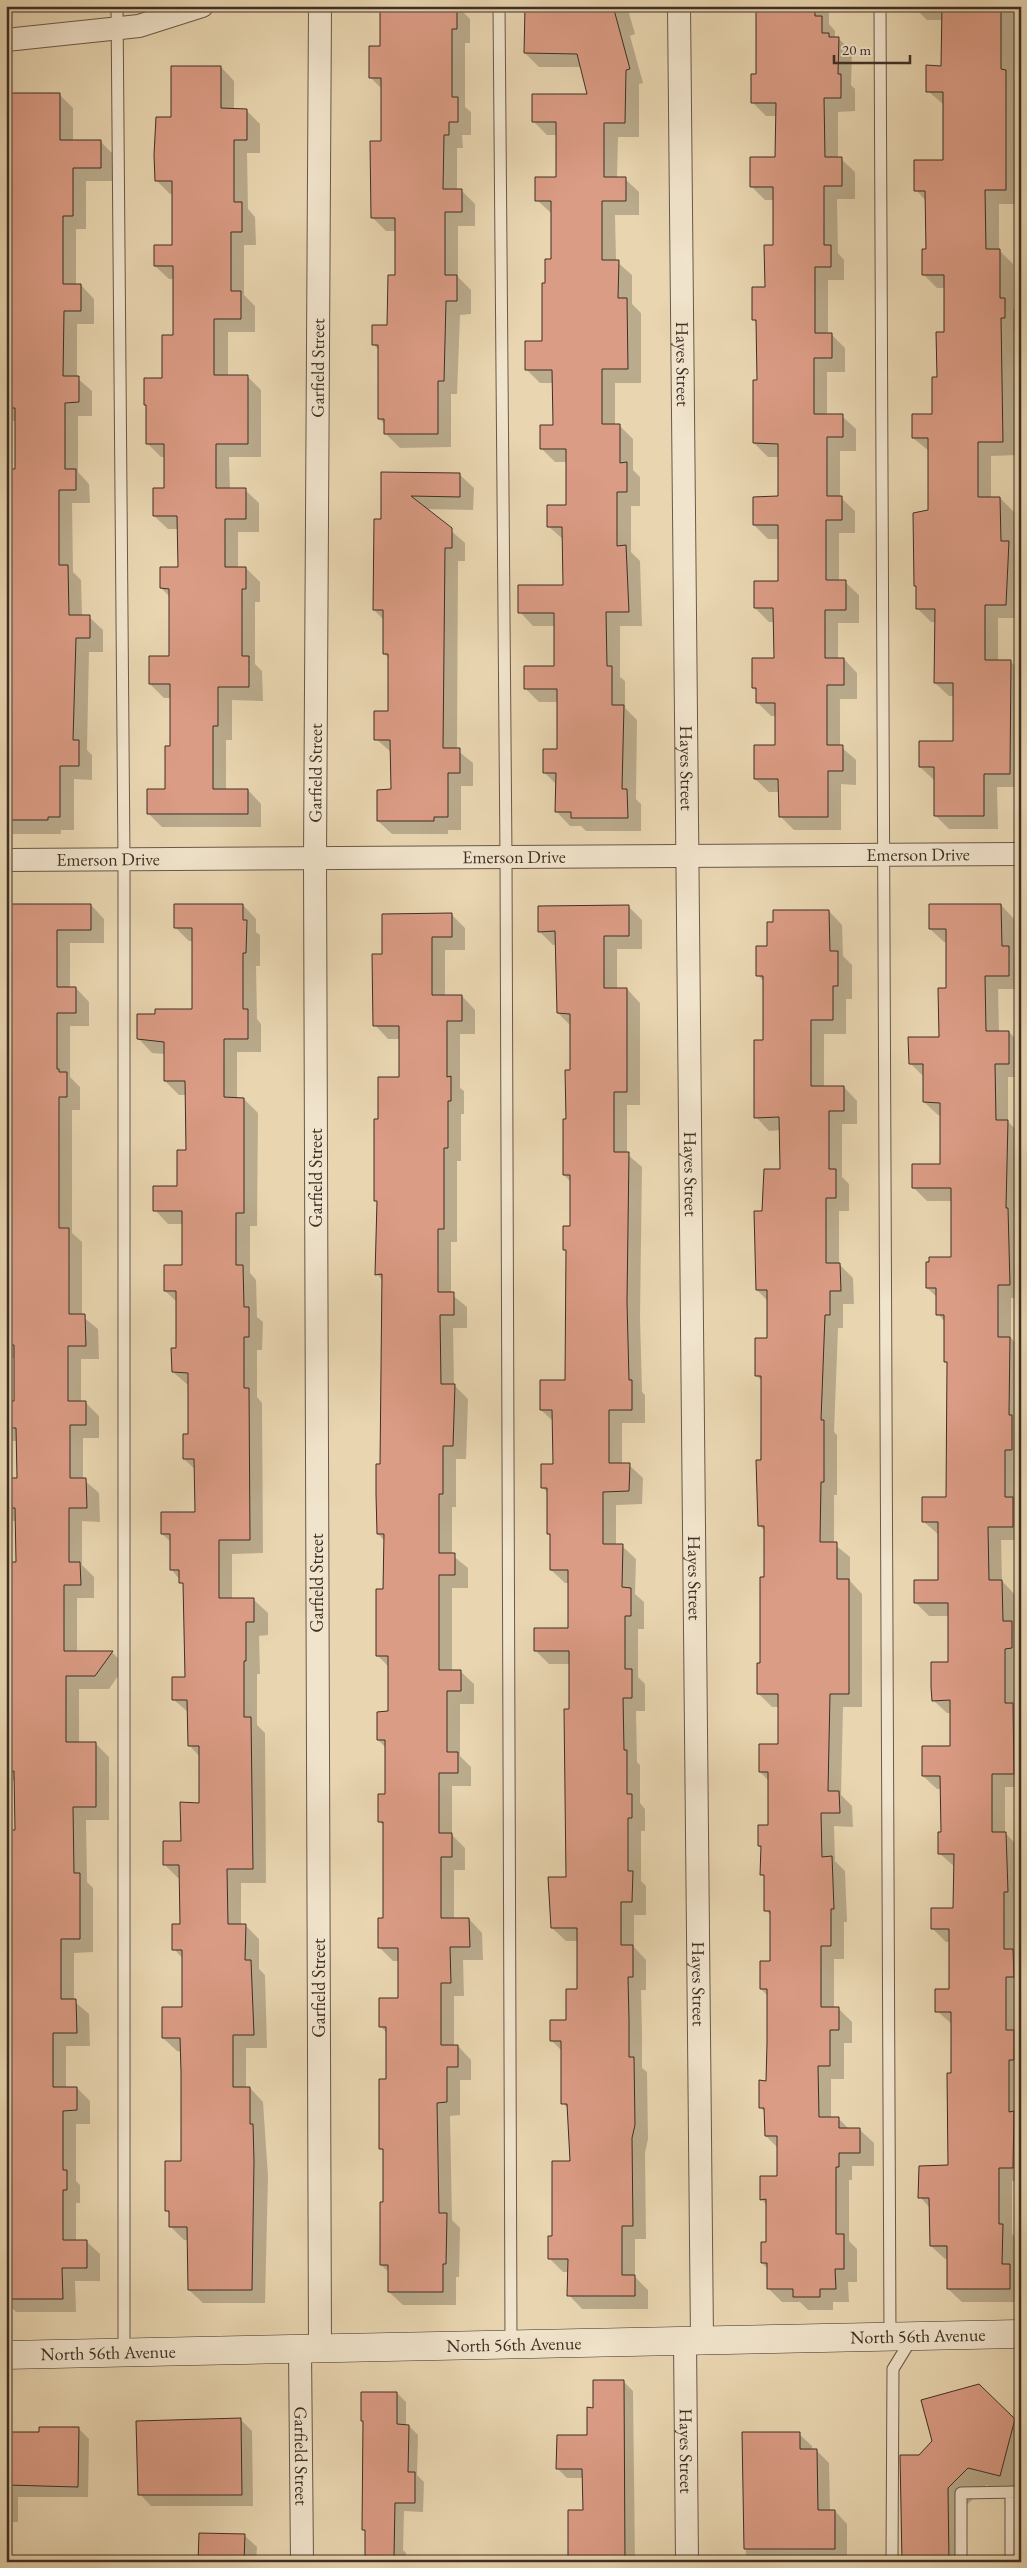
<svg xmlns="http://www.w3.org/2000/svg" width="1027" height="2568" font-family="'EB Garamond',serif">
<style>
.shadow{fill:#0003}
.building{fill:#db9c85;stroke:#3e2f25}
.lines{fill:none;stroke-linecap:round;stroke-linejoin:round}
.lane-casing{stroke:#695948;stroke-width:13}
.street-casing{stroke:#695948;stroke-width:24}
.secondary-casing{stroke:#3e2f25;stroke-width:29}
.lane{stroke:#f1e4cc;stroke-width:11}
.street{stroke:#f1e4cc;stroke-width:22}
.secondary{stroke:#f1e4cc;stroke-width:28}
.labels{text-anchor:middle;stroke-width:4.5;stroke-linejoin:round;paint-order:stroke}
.street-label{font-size:18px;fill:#3e2f25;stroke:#f1e4cc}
</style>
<rect width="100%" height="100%" fill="#e9d6b1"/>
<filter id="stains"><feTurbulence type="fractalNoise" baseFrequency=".004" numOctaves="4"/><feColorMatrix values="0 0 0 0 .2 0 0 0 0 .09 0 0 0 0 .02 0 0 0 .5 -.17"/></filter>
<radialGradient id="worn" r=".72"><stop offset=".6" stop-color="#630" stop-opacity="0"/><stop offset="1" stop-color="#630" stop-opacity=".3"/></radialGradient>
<path class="shadow" d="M6 6H78V9H54L52 7Z
M382 6H457L470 19V43H465V107L471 112V135H462L463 148H457V190H461L475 204V226H458V277L471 290V314L460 315 457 394H451V447L400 448 386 434V425L379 419V350L374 345 388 326 397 276 396 231H386L372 217 383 142V90L370 77 382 48Z
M566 6H627L635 34 630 36 643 83 639 84V137H618L617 179H625L639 192V215H615L616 261 632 275V304L641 313V383H615V426L619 425 633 439V470L640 477V506H631V552L640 561 642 626H620V677L625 681V708L637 720 636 799 641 804V831H586L581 826H570L557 812V785L544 772 558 750V702H539L526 689 555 668V626H533L520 612 564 586V540L548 526 567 506V462H555L541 448 554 426V383H540L526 369 543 343 547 284 552 260V214L537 200 557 179V135H547L533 121 588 95 581 67H539L525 53 567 10Z
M757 6H829V24L835 31V38H838L852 52 851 85 855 89V111L838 112V159H841L855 172V199H837L838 253 844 260V280H828V334H831L845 348V372H827V416H842L856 429V451H840V497L855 511V533H839V582H845L859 595V623H838V659H844L857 673V699H840V746L856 760V785L841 784V830H794L780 816V792H769L755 779 776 746V716H771L758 703V692L753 688 775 659V622H769L755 608 779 582V539H768L754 525 779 498V457H768L754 443 758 382V324L753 319 766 288 774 246V200H765L751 186 777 159V116H766L752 102 758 75Z
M913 6H1014V79L1019 85V204H999V250L1013 264V308L1018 313V331H1014L1016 455 991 456V498H1000L1014 512 1015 549 1021 555 1020 618H998V661H1010L1021 672V787H997L998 829H949L935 815V781L920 767 955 742V696H949L935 683 936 622H931L917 608V588L915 586 929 511V451L913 438 934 415 946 334V288H937L923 274 927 250V202L916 190 944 161V105L928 91 943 67V20H927Z
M221 67 234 81V110H246L260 124V153H247L248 209 255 217 256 245H244V295L255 306V332H228V376H247L261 390V457H229L230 490H245L259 503V532H238V568H246L260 582V602H255V664L262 671 263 701 232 700V740H226V790H248L261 804V827H162L148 813 166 790 172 747V698H164L150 684 170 658 171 598 161 588 179 568V529H168L154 516 165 490V457H161L148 444 147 407 145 405 164 379 174 336V279H169L155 266 173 247V194H170L156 180 172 118Z
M6 94H59L73 108V141H100L114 155V181H86V229H76V285H81L94 299V324H77V378L92 391V416H78V472L89 484 90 503H72L73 572 81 580 82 617H89L103 630V652H89L87 750 92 755V780L74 779V830H61V834H6V610L16 470V421H6Z
M382 473 460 475 474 488 473 510 426 509 465 543V561H458L457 750 473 763V786H461V830H448V834H392L378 821 392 791V753L376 739 389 712V658L384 654V620L374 610 382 521Z
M91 905 104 919V943H70V988H76L89 1002V1026H70V1077L80 1087V1110H72V1233L82 1242V1316L98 1329 99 1359H81V1402H85L99 1416V1438H83V1479L99 1493 100 1522 82 1521V1565L94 1577V1598H77V1653L112 1652 125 1666 109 1689H79V1744H96L109 1757V1820H86L87 1882 93 1888V1952L74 1953V2001L89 2014 90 2046H66V2088H77L90 2101V2124H76V2181L80 2185V2203H76V2241H86L100 2254V2281H75L76 2312H16L6 2302V1958L11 1933 12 1900 6 1894V1832H16V1783L6 1774V1606L17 1563V1521H10L6 1517V1480H18V1441H10L6 1438V1402H15L16 1358H9L6 1356V906Z
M243 905 256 919V932L260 935V966H256L257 1019 261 1024V1052H237V1099H244L258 1113 257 1226H250V1273L256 1280 257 1317 263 1322 262 1350H257V1397L262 1403 263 1553 232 1554V1600H254L268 1613V1635L259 1636 260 1674H257V1725L265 1733 266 1883H241V1925H245L259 1939V1969L265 1975 267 2048H246V2088H250L263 2102 268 2176 265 2303H203L189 2290V2240H184L170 2226V2214L167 2211 182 2162V2052L177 2051 163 2038 183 2009V1959L174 1949 181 1925V1878H178L164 1864 182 1842 200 1804V1757L189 1745V1713L173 1699 187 1678 185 1586 171 1569V1542L162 1534 196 1513V1470L184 1459 189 1435V1386L173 1372 177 1349V1302L165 1291 183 1266V1224H168L155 1210 178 1188 187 1151 186 1095H179L165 1081V1054L152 1053 139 1039 156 1015 193 1011V941H189L175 927Z
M1001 905 1014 919V954L1021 960V989H998L999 1032H1009L1021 1044V1077H1008V1122L1021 1134 1019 1220 1021 1298H1011V1338L1021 1349V1463H1018L1021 1540H1001L1002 1581 1015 1595V1626L1021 1631 1018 1709 1021 1713V1787H1005V1833L1019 1847 1021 1905H1017V1954L1021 1958V2181H1012V2234L1016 2238 1015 2271 1021 2276V2302H962L948 2289V2259H945L931 2246 930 2208 920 2197 949 2167 953 2075V2025L937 2011 950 1990V1942H946L932 1928 955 1909V1867L939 1853 942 1833V1789H937L923 1776 951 1747V1713H947L933 1700 949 1664V1616H929L915 1602 939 1581V1535L923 1521 947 1498 948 1364 945 1361V1322L938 1314V1298L927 1288 952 1258V1201H927L913 1187 941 1165V1115H938L924 1102 923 1076 910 1063 940 1038 947 989V942H944L930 929Z
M629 907 642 920V949H617V989H627L640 1003V1105H627V1154L642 1167 640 1317 642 1392 645 1395V1423H622V1465H629L643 1478 642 1504 616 1505V1546H622L636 1559 635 1594 644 1602V1629H638V1677L645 1684V1711H636L637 1762 640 1765V1803L645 1809V1831H641V1881L646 1886V1915H634V1947L646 1960V1990H641L642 2034V2068L647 2072 648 2139 645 2153 646 2239H635V2277L648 2290V2309H582L569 2295V2272H563L549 2258 572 2162 569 2110 563 2103 562 2051 552 2041 567 2021 578 1991V1941H566L552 1928V1907L549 1904V1878H568L570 1664H549L535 1650 569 1629V1583H565L551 1570V1537L548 1533V1493L543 1488 554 1465V1422L541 1410 566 1381 567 1252 565 1249 571 1228V1182L564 1175 571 1071V1026L558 1013 557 945H553L539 931Z
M829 911 842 925 843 956 852 965V999H846V1034H824V1087H844L857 1101V1124H842V1177L849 1184V1211H839V1264L853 1278 854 1304H843V1328H838L834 1432 837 1435V1495H834V1544L850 1557V1581L862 1594V1707H843L841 1795 852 1806 853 1827 834 1826 835 1861 845 1871 847 1922H844V1959H834V2008H838L852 2022V2043H844V2079H831V2118H838L850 2130H860L874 2143V2166H852V2180H849V2241L857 2249V2282H848L849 2302H833V2310H808L800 2302H782L769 2289 768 2269 762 2263 767 2243V2205L761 2199 779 2177 778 2148 766 2136V2113L760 2107 768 2082V1996L761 1989 771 1963V1916L766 1910V1878L761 1874 762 1848 759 1846 769 1826V1781L760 1772 779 1745V1707H772L758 1693 766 1578 765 1531 759 1525 762 1381 756 1375 769 1339V1302L757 1290 763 1212 781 1170V1130L769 1131 756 1117 764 1042V982L758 975 768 948Z
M452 915 465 928V950H445V996H462L475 1010V1034H460V1088L464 1091V1114H461V1161H457V1242H451V1294L467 1307V1328H453L454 1385 468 1399 466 1459H456V1507H452V1555L468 1568V1588H452V1671H460L474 1684V1704H460V1756L471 1767V1786H452V1835L465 1848V1870H454V1919H469L482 1933 483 1960H463L464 1996H454V2046H458L471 2060V2080H460V2115L450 2116 452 2220 460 2228 459 2277H456V2305H403L389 2292V2272L381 2265 384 2152 380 2148 387 2080V2033L380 2026 400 1999 399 1961H393L379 1947 384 1919V1826L379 1821 386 1795V1748L378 1740 389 1713V1667L378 1656 384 1590 385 1541 378 1534 381 1465 383 1281 377 1274 378 1202 376 1200 380 1120 400 1078V1039H388L375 1025 383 955Z
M623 2381 633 2391 635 2562H570L584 2511V2478H567L557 2468 588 2436 594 2409Z
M978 2386 1021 2427V2482L1018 2493 986 2485 966 2506V2562H903L920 2456Z
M397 2393 406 2402V2426H409L418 2435 417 2475 424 2482 423 2512 404 2511 403 2550 406 2553V2562H365L366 2532 363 2529 364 2423 362 2421Z
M240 2419 252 2431 253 2506H151L140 2494Z
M78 2428 89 2439 88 2497H18V2522H7L8 2561 58 2560 60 2562H6V2434L40 2433Z
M744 2434H799L812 2446V2450H816L829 2463 830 2511H835L847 2524V2562H746Z
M244 2535 257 2547 256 2562H200Z"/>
<path class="building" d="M380 6H457V29H452V97H458V122H449V135H444L443 189H462V212H445V275H457V301H446L444 381H438V434H384V419H378V345H372V325H387L388 275H395V218H371L370 141H381V78H369V46H380Z
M564 6H613L630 69 626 70 625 123H604V177H626V201H602V260H619L618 298H627L628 369H602V424H620V463L627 462V492H617V546L626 545 629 612H606L607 666H612V705H624L622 789H627L628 818H571V812H555L556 773H543V749H557V689H524V666H554V613H518V585H563L562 527H547V505H566V449H540V425H553L552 370H525V341H542V283H545V259H551V201H535V177H556V122H532V94H587L577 54 524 53 525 8 565 9Z
M756 6H815V16H822V33H829V37H839L838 74H841V98H824L825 157H842V186H824V245H831V267H815V333H832V358H814V414H843V437H827V496H842V520H826V580H846V610H825V658H844V685H827V745H843V771H828V817H779L778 779H754V745H775V703H756V688H752V658H774L773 608H754V581H778V525H753V497L778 496V444L753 443V380H757L756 320H752V287H765L764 245H773V187H750V157H775L776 103H751V74H756Z
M942 6H1001V69L1006 70V190H985L986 249H1000V298H1005V318H1001L1003 442H978V497H1000L1001 541H1009L1006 605H985V660H1011L1010 774H984V816H934V767H919V741H953V683H934L935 609H916V586H914L913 513 928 510V438H912V414H932V377H937L936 332H944V275H922V249H926L925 191H914V160H943V92H926V65L941 66Z
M171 66H221V108L247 109V140H234V202H242V232H231V291H241V319H214V375H248V444H216V488H246V519H225V567H246V589H242V656H249V687H218V726H213V789H248V814H147V789H165V746H170V684H149V656H169V589L160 588V567H178L177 516H153V488H164V444H146V405H144V378H162V335H173V266H154V245H172V181H155L154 155 156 117H171Z
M6 93H60V140H101V168H73V216H63V284H81V311H64L63 376H79V402L65 403V469H76V490H59V565H68L69 615H90V638H76L73 740H79V766H60V817H48V820H6V469H15V408H6Z
M381 472 460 473V497L411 496 452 528V548H445L443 748H460V773H448V817H434V821H377V790L391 789 390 740H374V711H388V654H383V610H373L374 519H381Z
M6 904H91V930H57V987H76V1013H57V1069H59V1072H67V1097H59V1228H69V1314H85L86 1346H68V1401H86V1425H70V1478H86L87 1508H69V1562H80L81 1585H64V1651H113L95 1676H66V1742H96V1807H73L74 1873H80V1939H61V1999H76L77 2033H53V2087H77V2110L63 2111V2170H67V2190H63V2240H87V2268H62L63 2299H6V1957L7 1931H10L11 1892H6V1830H15L14 1771 6 1772V1605L7 1562H16L15 1508H6V1478H17L16 1428H6V1401H14V1345H6Z
M174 904H243V920H247L246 953H243V1009H248V1039H224V1097L244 1098V1213H236V1265H243L244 1307H249V1337H244V1388H249L250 1540H219V1598H254V1622H246V1661H244V1717H251L253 1869H227L228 1924H246L245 1960H251L254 2035H233V2087H250V2124H253L254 2161 252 2290H188L187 2227H169V2211H165V2161H181V2072L180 2038H162V2007H182V1950H172V1924H180L179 1865H163V1841H181L180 1802 199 1803V1746H188L187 1700H172V1677H185L183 1583H179V1570H170V1534H161V1512H195L194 1459H183V1434H188V1373L172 1372 171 1348H176V1291H164V1265H182V1211H153V1186H177V1150H186L185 1081H164V1042L137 1039V1014H155V1009H192V928H174Z
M929 904H1001L1002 946H1009V976H985L986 1031H1009V1064H995L996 1120H1008L1006 1208H1008L1010 1285H998V1337H1010L1009 1415H1012V1450H1005V1497H1013V1527H988L989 1580H1002L1003 1621H1012V1648L1005 1649V1703H1013L1014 1774H992V1832H1006L1008 1892H1004V1949H1013L1014 1977H1006V2030H1014V2060H1009V2112L1014 2111 1013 2168H999V2224H1003L1002 2264H1010V2289H947V2246H930L929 2198H918L919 2166 948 2165 947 2073H951V2012H935V1989H949V1929H931V1908H953L954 1854H938V1832H941L940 1776H922V1746H950V1700L932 1701 931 1687V1662H948V1603H914V1580H938V1522H922V1497H946L947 1362H944V1315H936V1288H926V1262H929V1257H951V1188H912V1164H940V1103L923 1102V1064H909L908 1037H939L938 988H946V929H929Z
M629 905V936H604V988H627V1092H614V1152H629L627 1302 629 1380H632V1410H609V1463H630L629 1491 603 1492V1544H623L622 1587 631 1588V1616H625V1669H632V1698H623L624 1750H627V1794H632V1818H628V1871H633L632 1902H621V1945H633V1977H628L629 2020V2057H634L635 2125 632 2138 633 2226H622V2275H635V2296H567L568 2259H548V2236H552V2161H570L567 2104H561V2041H550V2020H566V1989H577V1928H551L548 1877H566L564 1709H569V1651H534V1628H568V1570H550V1534H547V1488H541V1464H553L552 1410H540V1380H565L566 1250H563V1226H570V1175H563V1119H566L565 1070H570V1014L557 1013 555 931 538 932V906Z
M773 910H829L830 951H838V986H833V1020H811V1086H844V1111H829V1169H836V1198H826V1263H840L841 1291H830V1315H825L821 1420H824V1482H821L820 1542H837V1579H849V1694H830L828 1791H839L840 1813H821L822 1857 832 1856 834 1909H831V1946H821V2007H839V2030H830V2066H818L819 2117H839V2128H860V2153H839V2167H836V2234H844V2269H835L836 2289H820V2297H793V2289H767V2263H761V2242H766V2199L760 2200V2176H777V2136H765L764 2108H759V2080L766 2081 767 2043V1989H760V1961H770V1911H764V1875H760L761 1846H758V1825H768V1772H759V1744H778V1694H757V1663H760V1577H764V1526H758L756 1460H761V1376H755V1338H767V1290H756L754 1211H762L764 1169H780L779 1117 754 1118V1040H763V976H756V946H767V922H773Z
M452 913V937H432V995H462V1021H447V1077L451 1076V1101H448V1148H444V1229H438V1292H454V1315H440L441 1384H455L453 1446H443V1494H439V1553H455V1575H439V1670H461V1691H447V1752H458V1773H439V1833H452V1857H441V1918H469L470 1947H450L451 1983H441V2045H458V2067H447V2102L437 2103 439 2213H447L446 2264H443V2292H388V2265H380V2202H383V2149H379V2079H386V2027H379V1998H398V1948H378V1918H383V1822H378V1794H385V1740H377V1712L388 1711V1656H376V1589H383L384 1534H377L376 1494V1464H380L382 1274 375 1275 377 1201H374V1119H378V1077H399V1026H373L372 954H382V914Z
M593 2380H624L625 2562H568V2510H583L582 2469H556L557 2435H587V2407L593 2408Z
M979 2384 1015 2419 1000 2476 968 2468 948 2488 949 2562H902L900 2455H919L932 2441 921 2400Z
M361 2392H397V2424L409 2425 408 2472H415V2503H395L394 2557H365V2530H362L363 2421H361Z
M241 2418 242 2495H138L136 2421Z
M39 2427H79L78 2487 6 2485V2432H39Z
M742 2432H800V2449H817L818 2510H835V2549H744Z
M199 2533 245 2534 244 2562H198Z"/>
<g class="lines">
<defs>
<path id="lane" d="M117 6 124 860V2353
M499 6 506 858 511 2344
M880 6 890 2337
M1011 2492V2562
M892 2562 893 2369 912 2338
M961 2562V2493L1021 2492"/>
<g id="street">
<path id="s1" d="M679 6 702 2340"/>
<path d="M6 40 139 26 202 6"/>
<path id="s2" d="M6 860 1021 854"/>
<path id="s3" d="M685 2340 687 2562"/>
<path id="s4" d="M320 2349 315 860 320 6"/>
<path id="s5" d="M300 2350 302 2562"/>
</g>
<g id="secondary">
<path id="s6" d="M6 2355 1021 2334"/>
</g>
</defs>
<use href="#lane" class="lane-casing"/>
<use href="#street" class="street-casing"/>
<use href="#secondary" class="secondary-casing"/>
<use href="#lane" class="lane"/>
<use href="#street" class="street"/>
<use href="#secondary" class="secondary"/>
</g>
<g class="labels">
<g class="street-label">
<text dy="6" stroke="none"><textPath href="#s1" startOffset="358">Hayes Street</textPath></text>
<text dy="6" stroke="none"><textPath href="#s4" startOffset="1981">Garfield Street</textPath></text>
<text dy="6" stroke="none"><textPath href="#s1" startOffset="762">Hayes Street</textPath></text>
<text dy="6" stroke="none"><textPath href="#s4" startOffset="1576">Garfield Street</textPath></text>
<text dy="6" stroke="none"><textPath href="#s2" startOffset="912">Emerson Drive</textPath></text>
<text dy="6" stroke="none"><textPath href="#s2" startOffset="508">Emerson Drive</textPath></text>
<text dy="6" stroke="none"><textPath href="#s2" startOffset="102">Emerson Drive</textPath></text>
<text dy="6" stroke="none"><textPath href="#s1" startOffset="1168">Hayes Street</textPath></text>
<text transform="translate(316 1178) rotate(-90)" y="6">Garfield Street</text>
<text dy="6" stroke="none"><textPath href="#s1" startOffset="1572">Hayes Street</textPath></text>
<text transform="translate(317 1583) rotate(-90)" y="6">Garfield Street</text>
<text dy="6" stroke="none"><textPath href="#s1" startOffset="1978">Hayes Street</textPath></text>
<text transform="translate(319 1988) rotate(-90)" y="6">Garfield Street</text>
<text dy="6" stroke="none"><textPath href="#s6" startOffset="912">North 56th Avenue</textPath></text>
<text dy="6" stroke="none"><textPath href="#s6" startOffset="508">North 56th Avenue</textPath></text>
<text dy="6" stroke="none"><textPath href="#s6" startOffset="102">North 56th Avenue</textPath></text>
<text dy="6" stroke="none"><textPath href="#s3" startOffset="111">Hayes Street</textPath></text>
<text dy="6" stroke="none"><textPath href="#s5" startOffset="106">Garfield Street</textPath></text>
</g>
</g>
<rect width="1027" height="2568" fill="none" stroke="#e9d6b1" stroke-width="25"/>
<rect x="8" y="8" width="1012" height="2553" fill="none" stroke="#3e2f25" stroke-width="2.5"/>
<rect x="12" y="12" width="1002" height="2543" fill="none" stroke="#3e2f25"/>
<path d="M834 55v8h76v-8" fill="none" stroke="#3e2f25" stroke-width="2.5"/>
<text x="842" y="55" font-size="15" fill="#3e2f25" stroke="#f1e4cc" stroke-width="4" paint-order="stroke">20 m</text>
<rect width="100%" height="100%" filter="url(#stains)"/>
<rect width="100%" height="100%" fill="url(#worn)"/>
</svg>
